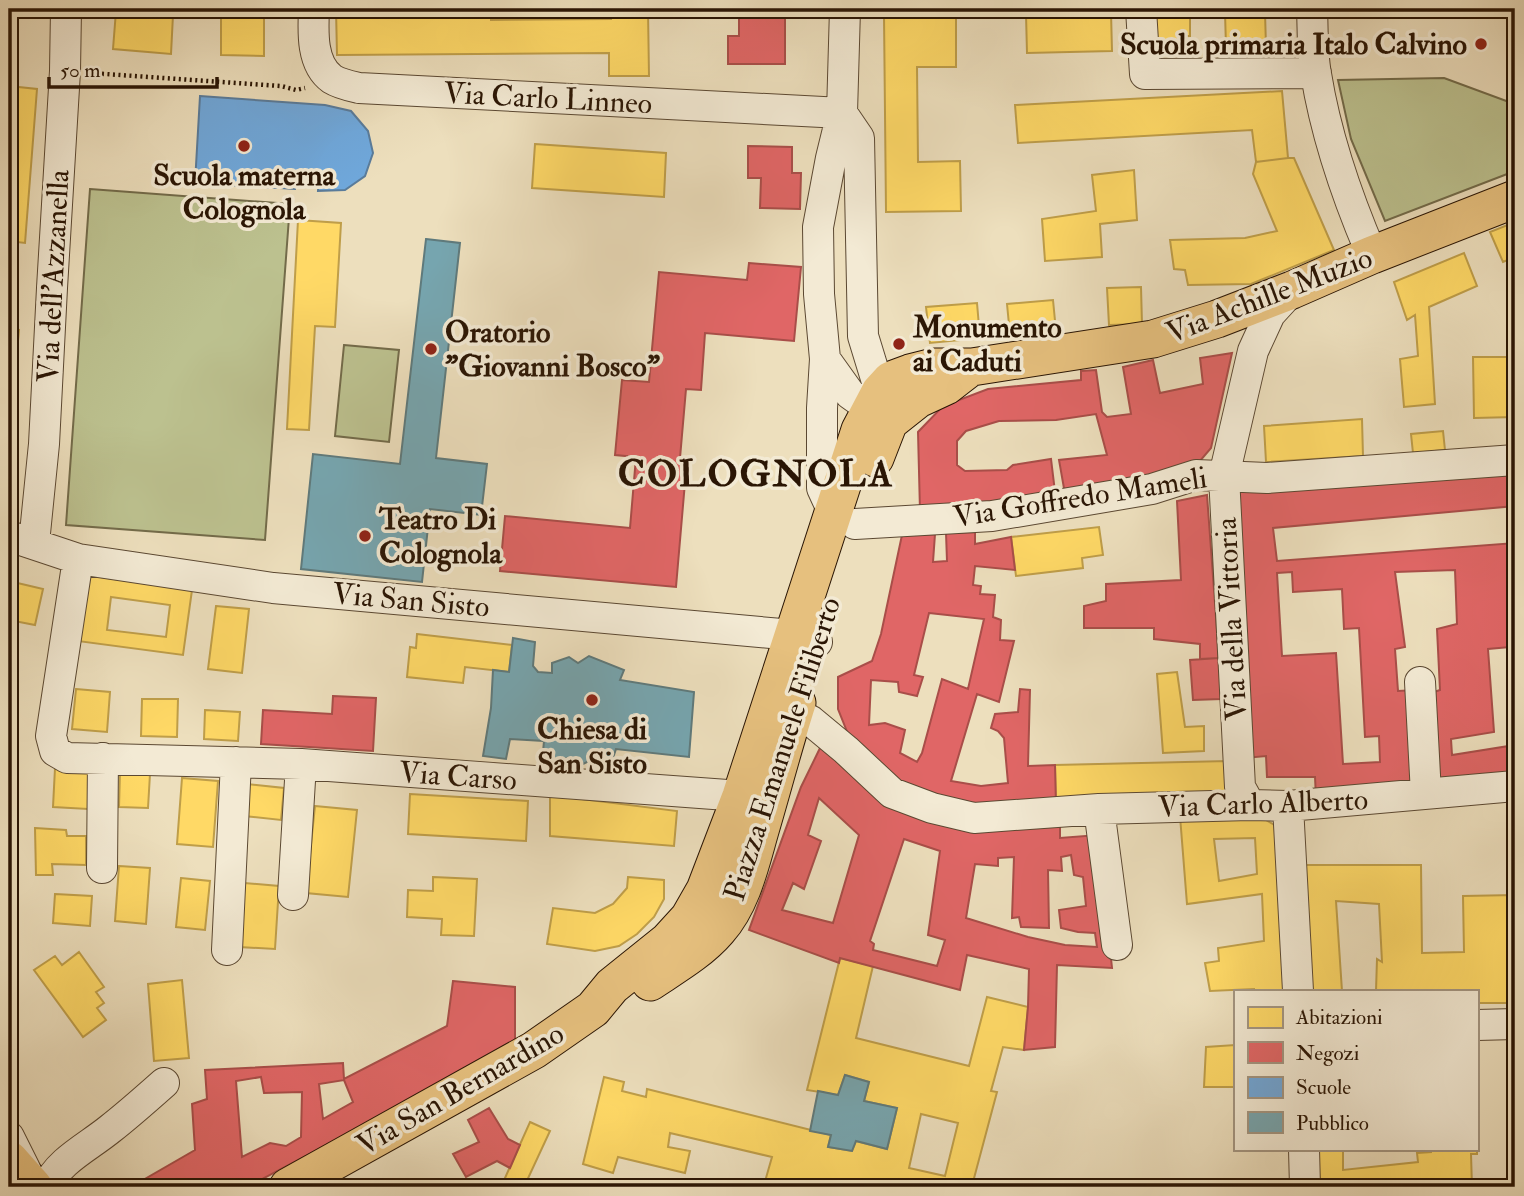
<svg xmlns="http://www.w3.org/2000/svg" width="1524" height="1196" font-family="'IM FELL Double Pica',serif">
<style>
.green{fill:#bcc18f;stroke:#736b4a;stroke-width:2}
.homes{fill:#ffd966;stroke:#bf9e49;stroke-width:2;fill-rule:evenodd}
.shops{fill:#e06666;stroke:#a94e49;stroke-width:2;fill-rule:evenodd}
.schools{fill:#6fa8dc;stroke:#5a7c9b;stroke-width:2}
.public{fill:#76a5af;stroke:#5f7a7c;stroke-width:2}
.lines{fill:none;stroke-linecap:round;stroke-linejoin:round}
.minor-casing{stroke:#5b4832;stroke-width:32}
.major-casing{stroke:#2a1504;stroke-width:39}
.highway-casing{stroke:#2a1504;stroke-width:41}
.path{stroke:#2a1504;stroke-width:4.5;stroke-dasharray:2 3.5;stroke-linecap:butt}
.minor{stroke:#f3ead4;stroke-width:30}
.major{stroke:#e6c07e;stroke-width:37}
.highway{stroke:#e6c07e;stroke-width:38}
.poi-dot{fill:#8f2418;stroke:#f3ead4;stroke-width:2.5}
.labels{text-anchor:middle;stroke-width:7;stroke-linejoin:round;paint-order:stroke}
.poi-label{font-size:30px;font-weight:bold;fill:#2a1504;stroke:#f3ead4;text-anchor:start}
.street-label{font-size:30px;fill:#2a1504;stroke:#f3ead4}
.district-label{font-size:37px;font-weight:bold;letter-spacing:2px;fill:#2a1504;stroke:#f3ead4}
</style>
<rect width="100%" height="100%" fill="#eddfbd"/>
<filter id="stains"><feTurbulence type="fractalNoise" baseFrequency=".00286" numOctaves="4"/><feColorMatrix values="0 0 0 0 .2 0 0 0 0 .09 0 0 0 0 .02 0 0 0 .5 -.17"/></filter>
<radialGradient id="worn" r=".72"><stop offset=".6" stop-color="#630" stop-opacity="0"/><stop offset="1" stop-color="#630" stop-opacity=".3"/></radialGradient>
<path class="green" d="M1444 78 1509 102 1515 103V171L1385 221 1351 139 1338 80Z
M90 189 290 204 265 540 66 525Z
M344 345 399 350 389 442 335 436Z"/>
<path class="homes" d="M221 9H264V56L221 55Z
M336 9H384V11L491 10V20L611 19V9H648L649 76H609V53L337 55Z
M116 11 173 15 171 54 113 49Z
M1155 11H1190V36H1181V55H1155Z
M1111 12 1112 51 1027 53 1026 14Z
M1225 12H1265L1266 47H1226Z
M956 14V67H917L918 162 960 161 961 211 886 212 884 15Z
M9 86 37 89 25 243 9 241Z
M1282 91 1288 158 1256 162 1252 130 1018 143 1015 105Z
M535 144 666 153 664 197 532 188Z
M1288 158H1294L1334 250 1251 284 1188 285 1185 270 1174 269 1170 240 1245 238 1277 231 1253 174 1256 162Z
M1134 170 1137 220 1100 224 1102 257 1045 261 1042 219 1096 211 1092 175Z
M298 220 341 223 335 327 315 326 309 430 287 429Z
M1515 222V257L1503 262 1490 232Z
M1464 253 1477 286 1429 307 1435 404 1404 407 1400 359 1418 356 1415 315 1407 320 1394 282Z
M1141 287 1142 324 1109 325 1107 288Z
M1053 300 1056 331 1010 335 1007 304Z
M977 303 980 338 930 343 926 307Z
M9 329 19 330 9 438Z
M1473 357H1515V417L1474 418Z
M1362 419 1363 456 1266 462 1264 426Z
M1443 431 1445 450 1413 453 1411 434Z
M1099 527 1103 555 1082 558 1083 568 1016 576 1011 537Z
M79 574 192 590 183 655 70 640ZM111 597 170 605 166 637 107 630Z
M9 581 43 589 35 625 9 620Z
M216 606 249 609 242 673 208 669Z
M417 634 512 645 509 672 465 667 463 683 407 677 410 647 416 648Z
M1177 672 1185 727 1204 726V751L1163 753 1157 674Z
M76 689 110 692 107 732 72 729Z
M142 699H178L177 737 141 736Z
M205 710 240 712 238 741 204 739Z
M1228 761 1229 801 1056 806 1055 765Z
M55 768 90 770 88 809 53 807Z
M120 772 150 774 148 808 119 807Z
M182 778 218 781 213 847 177 844Z
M247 784 284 788 281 820 244 816Z
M410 794 528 801 526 841 408 834Z
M550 795 677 811 674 846 550 836Z
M315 806 357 810 348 897 306 893Z
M1180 816 1261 817 1276 826 1293 991H1254V989L1210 991 1205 963 1219 961 1218 948 1264 941 1262 894 1187 904ZM1255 838 1257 874 1219 881 1214 839Z
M35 828 66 830 67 836H86V865L52 864 53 875H36Z
M1299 865H1421L1422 953 1464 952 1463 896 1515 895V938H1513L1512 959 1515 960V1003H1477V991H1376L1377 959 1382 962 1379 904 1336 901 1342 991H1305Z
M119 866 150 868 146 924 115 921Z
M433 877 477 879 474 936 441 935 442 919 407 917 408 890 433 891Z
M628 877 664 880V899L654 917 637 934 619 946 595 951 547 944 553 908 595 913 613 904 627 888Z
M181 878 210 881 205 930 176 927Z
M244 883 279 886 275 949 239 947Z
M55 894 92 896 90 926 53 923Z
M79 952 104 987 96 992 104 1003 97 1008 106 1020 83 1037 34 970 55 956 62 965Z
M840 958 873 966 856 1038 969 1066 987 997 1028 1007 1024 1050 1003 1047 991 1091 997 1092 973 1182 993 1187H773L764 1185 772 1157 670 1133 668 1147 690 1151 685 1173 618 1157 613 1173 583 1164 604 1077 624 1082 622 1091 646 1097 647 1089 831 1135 828 1147 852 1151 856 1141 887 1149 897 1108 864 1101 869 1082 845 1075 838 1095 807 1090ZM921 1114 958 1123 945 1176 909 1168Z
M182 980 189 1058 154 1061 148 984Z
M1235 1045V1087H1204L1206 1047Z
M530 1122 550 1131 524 1187H501Z
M1477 1147V1154H1471L1472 1187H1310V1149H1343V1170L1418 1162 1417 1153 1431 1152V1149H1477Z"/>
<path class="shops" d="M739 9H785V64H728V36H739Z
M748 146 792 147V173H801L800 209 760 208 761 178H748Z
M749 263 801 267 794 341 705 333 701 390 686 389 680 458 687 459 676 587 500 571 505 516 630 528 636 457 615 455 622 380 649 382 659 272 747 280Z
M1232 353 1211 448 1200 461 1149 478 1065 494 1059 460 1107 455 1096 414 1056 420 999 421 966 431 957 441V465L965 471 1007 470 1013 465 1051 459 1055 492 978 509 920 511 918 432 943 406 988 389 1081 380V371L1096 370 1102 412 1107 417 1131 414 1123 367 1153 360 1160 393 1203 384 1200 358Z
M1515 467V506L1273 528 1277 561 1515 543V592H1508L1510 620H1515V673H1512L1510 647 1488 649 1494 732 1451 739 1452 755 1515 745V776L1435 788 1428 694 1440 690 1437 629 1457 624 1455 570 1395 572 1405 647 1395 649 1398 691 1415 690 1417 789 1316 798 1315 777H1267L1266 756 1245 758 1231 492ZM1292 572 1293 592 1342 589 1344 629 1359 628 1365 737 1379 736 1380 762 1343 764 1336 653 1282 656 1277 573Z
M1207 495 1219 658 1200 659V644L1154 639V628H1084V606L1106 601V584L1181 580 1177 501Z
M975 532V544L1011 537 1015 570 975 566 973 585 981 586 980 594 995 595 993 617 1001 620 1000 640 1014 641 999 702 977 694 951 781 981 786 1008 783 1004 738 998 731 991 728 995 714 1018 712 1020 689 1030 690 1028 766 1055 765 1056 806 966 810 893 783 852 744 838 709V677L872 661 881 634 902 535 935 534 933 562 947 561 946 533ZM929 613 984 619 968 689 942 679 922 753 917 762 900 753 905 730 885 723 869 725 871 680 898 682 899 692 917 696 923 677 914 675Z
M1219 658 1221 699 1193 700 1190 660Z
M333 696 376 698 373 751 261 744 263 710 332 714Z
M822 744 963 827 1060 821V838L1098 835 1112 968 1057 965 1055 1047 1024 1050 1028 1007 1029 969 967 955 960 990 840 958 839 963 749 930 801 787ZM819 798 859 835 833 923 782 910 793 883 804 889 821 841 808 835ZM904 839 940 851 928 935 945 940 937 966 873 950 874 944 870 941ZM1071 855 1074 875 1083 877 1086 906 1059 910 1061 928 1078 932 1095 933 1097 947 1065 945 1028 937 966 918 975 864 998 866V858L1014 857 1012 918 1019 917 1021 927 1049 928 1048 870 1062 871 1061 857Z
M453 981 515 987V1045L247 1187H131L195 1150 192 1104 207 1099 205 1070 343 1063 344 1079 447 1026ZM261 1077 264 1093 302 1092 301 1137 286 1146 270 1143 242 1157 236 1081ZM344 1080 353 1102 323 1119 319 1084Z
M489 1108 508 1139 520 1145 510 1168 497 1161 466 1177 453 1154 479 1142 468 1120Z"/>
<path class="schools" d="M1357 9H1430V15L1357 10Z
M200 96 325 105 351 111 368 131 373 153 365 176 345 190 318 191 319 175 296 174 295 189 195 183Z"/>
<path class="public" d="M426 239 460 243 436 458 487 464 481 515 430 509 422 582 301 569 313 454 400 464Z
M513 638 535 642 533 666 538 672 552 673V663L569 657 578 663 589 656 624 670 620 680 694 692 689 757 616 749 612 761 599 766 591 760 579 766 567 758 558 762 543 752 544 741 510 739 506 759 483 756 491 708 493 670 509 672Z
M845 1075 869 1082 864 1101 897 1108 887 1149 856 1141 852 1151 828 1147 831 1135 810 1131 818 1091 838 1095Z"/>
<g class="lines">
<defs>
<path id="minor" d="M314 9C313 31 311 64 332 79 340 84 350 86 359 88L842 113
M1141 9 1145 74 1316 73
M1312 9C1313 30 1312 53 1316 74 1326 136 1347 197 1372 255
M842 113 859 138 863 336 885 408
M825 359 850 394 888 421
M833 512 822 488V408L825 359 819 294 818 227 831 158 842 113 845 9
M855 524 992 516 1152 489 1196 475 1267 478 1515 460
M9 536 78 559 273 588 793 635 817 642
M34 543 44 444 52 288 65 71 66 9
M78 559 51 736 55 751 67 758 301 764 741 796
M1420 682 1426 794
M794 712 811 721 846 750 892 793 932 808 974 818 1099 809 1250 805 1288 806 1515 786
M1250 805 1240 787 1224 476 1253 351 1270 314 1292 290
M1288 806 1298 991
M1099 809 1117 945
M102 868 103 758
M293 895 301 764
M227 950 236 762
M1477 1025 1515 1024
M9 1137 29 1177
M1304 1149 1305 1187
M47 1187C58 1161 88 1147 110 1129 128 1115 146 1099 164 1083"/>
<path id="major" d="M875 458 889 422 918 399 946 386 968 369
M650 982C674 966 700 951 718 930 743 902 751 861 761 827 773 786 784 744 797 703
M288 1187 534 1050 593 1009 612 986 668 941 689 918 705 890 741 796 860 430 880 392 891 380 910 373 934 367H972L1153 339 1217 319 1292 290 1372 255 1515 199"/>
<path id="highway" d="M9 1160 33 1187"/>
</defs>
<use href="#minor" class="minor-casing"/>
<use href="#major" class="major-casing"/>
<use href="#highway" class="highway-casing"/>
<path class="path" d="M91 73 281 86 296 90 305 88"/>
<use href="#minor" class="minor"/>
<use href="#major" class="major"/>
<use href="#highway" class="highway"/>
</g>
<g class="poi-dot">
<circle cx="1481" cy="44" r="7"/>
<circle cx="244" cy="146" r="7"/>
<circle cx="899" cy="344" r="7"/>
<circle cx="431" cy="349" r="7"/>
<circle cx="365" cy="536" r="7"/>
<circle cx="592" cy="700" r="7"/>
</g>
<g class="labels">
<g class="poi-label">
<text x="1467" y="54" text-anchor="end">Scuola primaria Italo Calvino</text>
<text x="244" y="185" text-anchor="middle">Scuola materna<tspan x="244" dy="34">Colognola</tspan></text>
<text x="913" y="337">Monumento<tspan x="913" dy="34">ai Caduti</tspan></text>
<text x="445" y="342">Oratorio<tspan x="445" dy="34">"Giovanni Bosco"</tspan></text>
<text x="379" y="529">Teatro Di<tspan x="379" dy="34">Colognola</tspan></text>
<text x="592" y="739" text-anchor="middle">Chiesa di<tspan x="592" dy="34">San Sisto</tspan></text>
</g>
<g class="street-label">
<text transform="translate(548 98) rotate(3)" y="10">Via Carlo Linneo</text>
<text transform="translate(53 276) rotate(-87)" y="10">Via dell'Azzanella</text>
<text transform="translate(1269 295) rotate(-21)" y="10">Via Achille Muzio</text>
<text transform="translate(1080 497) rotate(-9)" y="10">Via Goffredo Mameli</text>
<text transform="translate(411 600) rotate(5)" y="10">Via San Sisto</text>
<text transform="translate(1231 619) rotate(-93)" y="10">Via della Vittoria</text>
<text transform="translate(782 749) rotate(-72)" y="10">Piazza Emanuele Filiberto</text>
<text transform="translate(458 776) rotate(4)" y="10">Via Carso</text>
<text transform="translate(1263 803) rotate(-2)" y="10">Via Carlo Alberto</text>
<text transform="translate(460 1089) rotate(-30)" y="10">Via San Bernardino</text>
</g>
<g class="district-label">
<text x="756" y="486">COLOGNOLA</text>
</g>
</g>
<rect width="1524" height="1196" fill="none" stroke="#eddfbd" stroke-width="35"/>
<rect x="10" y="10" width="1503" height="1175" fill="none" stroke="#2a1504" stroke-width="3.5"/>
<rect x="18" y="18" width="1489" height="1161" fill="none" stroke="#2a1504" stroke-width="2"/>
<rect x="1234" y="990" width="245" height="161" fill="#f3ead4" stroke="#a39581" stroke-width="2"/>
<rect x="1248" y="1007" width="35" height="21" fill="#ffd966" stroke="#a39581" stroke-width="2"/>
<text x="1296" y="1024" font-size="21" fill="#2a1504">Abitazioni</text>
<rect x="1248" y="1042" width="35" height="21" fill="#e06666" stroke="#a39581" stroke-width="2"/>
<text x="1296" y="1060" font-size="21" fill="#2a1504">Negozi</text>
<rect x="1248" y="1077" width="35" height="21" fill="#6fa8dc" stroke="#a39581" stroke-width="2"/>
<text x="1296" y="1094" font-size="21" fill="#2a1504">Scuole</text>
<rect x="1248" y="1112" width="35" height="21" fill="#76a5af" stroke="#a39581" stroke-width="2"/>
<text x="1296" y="1130" font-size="21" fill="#2a1504">Pubblico</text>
<path d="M49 77v10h168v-10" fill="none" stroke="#2a1504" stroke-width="3.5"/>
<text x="60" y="77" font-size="21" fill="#2a1504" stroke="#f3ead4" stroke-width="5" paint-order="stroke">50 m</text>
<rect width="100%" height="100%" filter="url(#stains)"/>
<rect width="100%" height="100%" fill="url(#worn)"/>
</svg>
